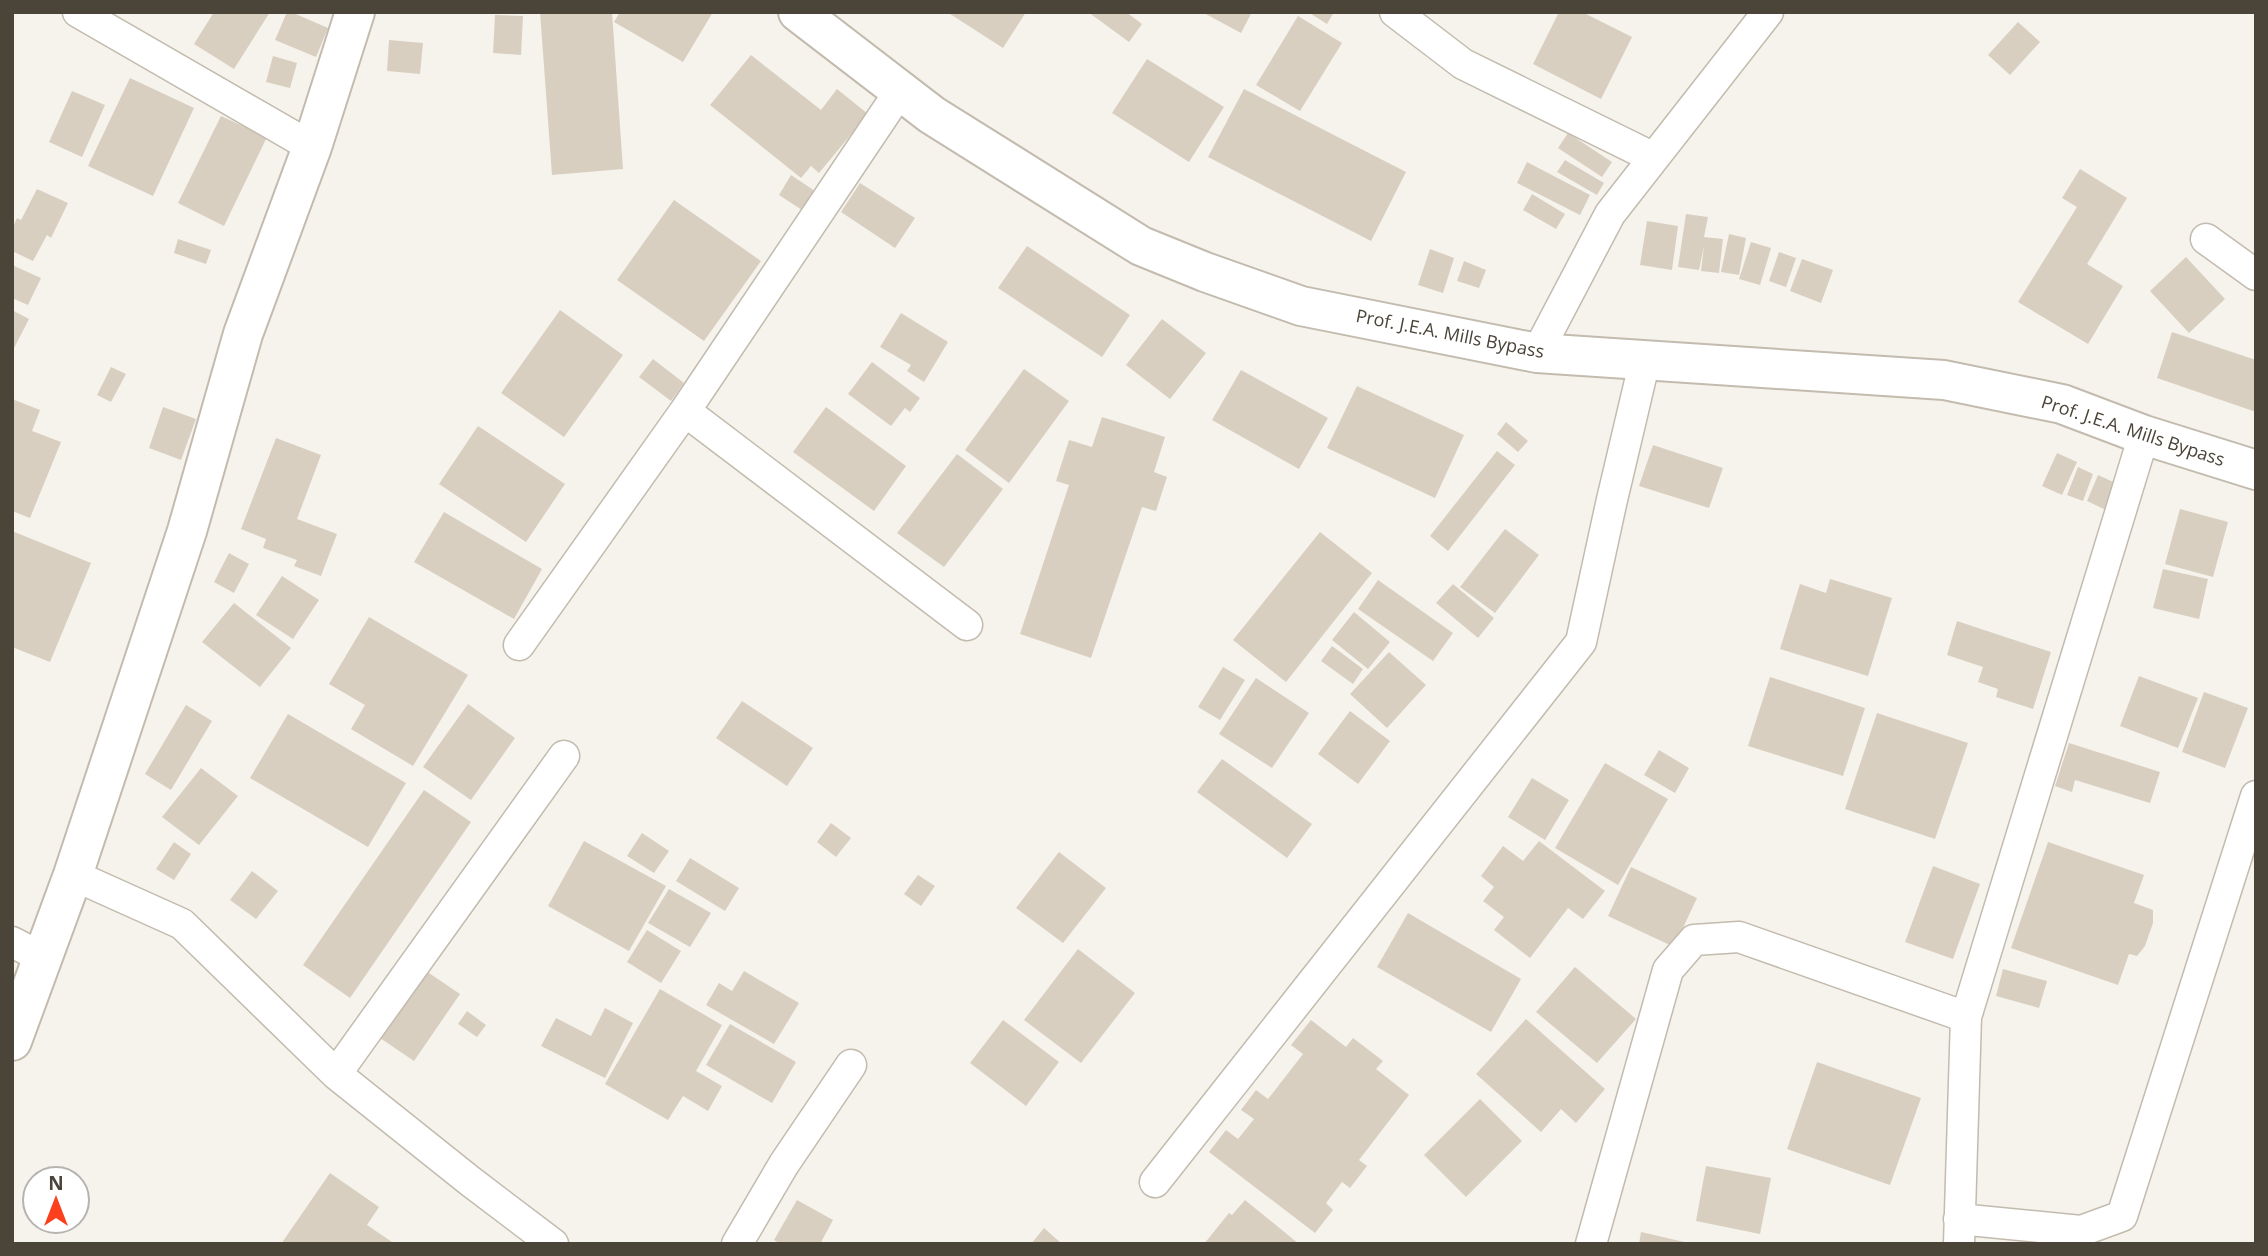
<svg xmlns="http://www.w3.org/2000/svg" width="2268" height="1256" font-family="'Open Sans',sans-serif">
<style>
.building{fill:#d8cfc1}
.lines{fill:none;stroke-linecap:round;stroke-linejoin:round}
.minor-casing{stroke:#c2bbae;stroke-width:33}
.tertiary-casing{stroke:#c2bbae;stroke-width:42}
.minor{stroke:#fff;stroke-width:30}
.tertiary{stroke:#fff;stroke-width:38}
.labels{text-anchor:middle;stroke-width:5;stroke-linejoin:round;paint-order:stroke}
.street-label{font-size:18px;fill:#4b4439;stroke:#fff}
</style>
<rect width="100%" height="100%" fill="#f6f3ec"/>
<path class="building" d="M214 12H270L234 69 194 44Z
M287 12H291L328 28 316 57 275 40Z
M540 12H612L623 169 552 175Z
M620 12H713L683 62 614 22Z
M947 12H1026L1003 48Z
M1088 12H1126L1142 24 1129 42Z
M1202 12H1252L1241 33Z
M1308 12H1334L1327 24Z
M1559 12H1582L1632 37 1601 99 1533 64Z
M495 15 523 16 521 55 493 53Z
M1298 16 1342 43 1300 111 1256 85Z
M2018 22 2040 42 2010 75 1988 55Z
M389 40 423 43 420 74 387 71Z
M751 55 821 110 837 89 868 114 819 173 811 166 801 178 710 105Z
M273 56 297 63 290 88 266 82Z
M1147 59 1224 107 1189 162 1112 113Z
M130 78 194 108 153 196 88 166Z
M1244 89 1406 172 1371 241 1208 157Z
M72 91 105 105 82 157 49 142Z
M221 116 267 137 224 226 178 203Z
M1568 133 1612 162 1602 177 1558 148Z
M1565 160 1604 183 1597 195 1557 172Z
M1527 162 1590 195 1580 215 1517 183Z
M2080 169 2127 198 2087 264 2123 286 2088 344 2018 302 2077 207 2062 198Z
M791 175 815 191 802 210 779 195Z
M860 183 915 218 895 248 841 212Z
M37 189 68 203 51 238 47 235 33 261 12 251V229L17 218 21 220Z
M1532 194 1565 214 1556 229 1523 210Z
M674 200 761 261 704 341 617 280Z
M1686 214 1708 217 1704 237 1723 239 1719 273 1701 271 1704 246 1699 270 1678 267Z
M1647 221 1678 226 1672 270 1640 265Z
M1729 234 1746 238 1739 275 1721 272Z
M178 239 211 250 206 264 174 253Z
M1751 242 1771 248 1760 285 1739 279Z
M1027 246 1130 315 1102 357 998 288Z
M1430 249 1454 258 1443 293 1418 285Z
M1779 252 1796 258 1786 287 1769 281Z
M2186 257 2225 299 2189 333 2150 291Z
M1802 259 1833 270 1821 303 1790 291Z
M1464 261 1486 270 1479 288 1457 281Z
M12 265 41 278 28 305 12 298Z
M12 310 29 319 12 352Z
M560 310 623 355 564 437 501 393Z
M901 313 948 342 924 382 907 371 911 365 880 347Z
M1162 319 1206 353 1170 399 1126 365Z
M2172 332 2256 360V412L2157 378Z
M653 359 684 383 671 401 639 377Z
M872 362 920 398 910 412 905 408 891 426 848 394Z
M111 367 126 374 111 402 97 395Z
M1024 369 1069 401 1009 483 965 450Z
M1241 370 1328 418 1299 469 1212 420Z
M1357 386 1464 435 1435 498 1327 448Z
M12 399 40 410 32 431 61 442 30 518 12 511Z
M163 407 196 419 181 460 149 448Z
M826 407 906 466 874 511 793 452Z
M1102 417 1165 437 1154 472 1167 477 1156 511 1142 507 1091 658 1020 634 1069 485 1056 481 1069 440 1092 447Z
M1506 422 1528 441 1518 452 1497 434Z
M478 426 565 484 526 542 439 484Z
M276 438 321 455 297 519 337 534 321 576 294 566 297 560 263 548 266 539 241 529Z
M1653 445 1723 468 1709 508 1639 486Z
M1497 451 1515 465 1448 551 1430 536Z
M2057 453 2077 462 2062 495 2042 486Z
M957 454 1003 489 944 567 897 533Z
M2078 467 2093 474 2083 501 2067 495Z
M2098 475 2120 485 2108 511 2087 501Z
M2180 509 2228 522 2213 577 2165 564Z
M444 512 542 569 514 619 414 562Z
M1505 529 1539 555 1495 613 1460 587Z
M12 531 91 563 50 662 12 647Z
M1320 532 1372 573 1286 682 1233 640Z
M229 553 249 564 234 593 214 582Z
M2163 569 2208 579 2199 619 2153 608Z
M282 576 319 600 293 639 256 615Z
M1830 579 1892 598 1868 676 1780 649 1800 584 1826 593Z
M1378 580 1453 633 1433 661 1358 609Z
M1453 584 1494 618 1478 638 1436 603Z
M234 603 291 648 260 687 202 642Z
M1354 612 1390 642 1368 669 1332 640Z
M369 617 468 675 413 766 351 729 365 705 329 684Z
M1957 621 2051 652 2033 709 1996 697 1998 689 1978 682 1983 667 1947 655Z
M1332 646 1363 669 1353 684 1321 661Z
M1389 652 1426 685 1387 728 1350 694Z
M1223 667 1245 680 1220 720 1198 707Z
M2139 676 2198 698 2178 748 2120 726Z
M1770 677 1865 708 1843 776 1748 746Z
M1256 678 1309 713 1272 768 1219 734Z
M2204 692 2248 708 2225 768 2182 752Z
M742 701 813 748 787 786 716 738Z
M468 704 515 738 471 800 423 767Z
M186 705 212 721 171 790 145 774Z
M1350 711 1390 741 1358 784 1318 754Z
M1877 713 1968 743 1935 839 1845 809Z
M288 714 406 783 368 847 250 778Z
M2069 743 2160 772 2150 803 2075 780 2072 792 2055 786Z
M1659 750 1689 768 1675 793 1644 775Z
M1222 759 1312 824 1287 858 1197 792Z
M1605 763 1668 799 1618 885 1555 848Z
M201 768 238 796 199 845 162 817Z
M1532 778 1569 800 1545 840 1508 817Z
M424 790 471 822 350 998 303 965Z
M831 823 851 838 836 857 817 842Z
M642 833 669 851 654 873 627 856Z
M584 841 666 886 629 951 548 906Z
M1539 841 1605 891 1583 919 1568 908 1530 958 1494 930 1504 917 1483 901 1494 887 1481 876 1503 846 1523 861Z
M174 842 191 854 174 880 156 869Z
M2048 842 2144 875 2134 903 2153 910V923L2145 946 2137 956 2129 954 2118 985 2011 948Z
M1059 852 1106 888 1063 943 1016 908Z
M690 858 739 888 725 911 676 881Z
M1933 866 1980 884 1953 959 1905 942Z
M1631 867 1697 898 1674 947 1608 916Z
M252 871 278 891 256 919 230 900Z
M918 875 935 886 921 906 904 894Z
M669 889 711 913 690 947 648 923Z
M1408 913 1521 979 1491 1032 1377 967Z
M647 930 681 951 661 983 627 962Z
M1078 949 1135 993 1081 1063 1024 1020Z
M1575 967 1636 1019 1597 1063 1536 1012Z
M2003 969 2047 981 2039 1008 1996 996Z
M426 971 460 994 414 1061 380 1038Z
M744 971 799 1003 774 1044 706 1005 719 983 732 991Z
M660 989 722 1025 696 1071 722 1086 708 1111 683 1096 668 1120 605 1084Z
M605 1008 633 1023 605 1078 541 1046 556 1018 591 1036Z
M467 1011 486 1025 477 1037 458 1024Z
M1526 1019 1605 1089 1576 1123 1561 1109 1541 1132 1476 1074Z
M1003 1020 1059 1062 1026 1106 970 1063Z
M1311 1020 1346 1047 1353 1038 1383 1061 1376 1069 1409 1095 1359 1160 1367 1166 1350 1188 1342 1182 1326 1203 1333 1210 1315 1233 1209 1152 1226 1130 1238 1139 1254 1119 1241 1110 1256 1090 1268 1099 1303 1054 1291 1045Z
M730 1024 796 1062 772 1103 706 1065Z
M1817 1062 1921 1098 1890 1185 1787 1149Z
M1480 1099 1522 1141 1466 1197 1424 1155Z
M1706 1166 1771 1178 1760 1234 1696 1221Z
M330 1173 379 1207 367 1225 395 1244H281Z
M797 1200 833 1220 820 1244H781L774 1240Z
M1245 1200 1299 1244H1204L1229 1213 1232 1215Z
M1044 1228 1062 1244H1031Z
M1641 1232 1689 1243V1244H1639Z"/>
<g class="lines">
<defs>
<path id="minor" d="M78 12 312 147
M1395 12 1463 64 1654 158
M2206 239 2256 275
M1537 353 1610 214 1768 12
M685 411 967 625
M519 645 685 411 900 91
M73 875 182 924 336 1074 470 1181 553 1244
M12 942 43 958
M336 1074 564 756
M1155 1182 1581 642 1611 504 1645 360
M1959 1219 2081 1231 2122 1216 2256 796
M737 1244 784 1164 851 1065
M1591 1244 1668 970 1694 940 1739 937 1966 1017
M1959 1244 1966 1017 2144 435"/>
<path id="tertiary" d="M798 12 932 115 1141 246 1205 272 1301 306 1537 353 1944 380 2062 404 2144 435 2256 470
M12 1041 73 875 187 531 243 334 312 147 355 12"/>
</defs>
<use href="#minor" class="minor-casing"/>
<use href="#tertiary" class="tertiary-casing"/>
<use href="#minor" class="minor"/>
<use href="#tertiary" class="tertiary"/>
</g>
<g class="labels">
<g class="street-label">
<text transform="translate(1450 334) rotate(11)" y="6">Prof. J.E.A. Mills Bypass</text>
<text transform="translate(2133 431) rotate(18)" y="6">Prof. J.E.A. Mills Bypass</text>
</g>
</g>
<rect width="2268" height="1256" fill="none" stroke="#4b4439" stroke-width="28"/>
<g transform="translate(56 1200)"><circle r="33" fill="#ffffff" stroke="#b7b4b0" stroke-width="2"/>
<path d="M0-5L12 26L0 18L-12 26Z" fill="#fc3f1d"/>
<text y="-10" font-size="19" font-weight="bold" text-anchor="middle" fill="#4b4439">N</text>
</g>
</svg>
